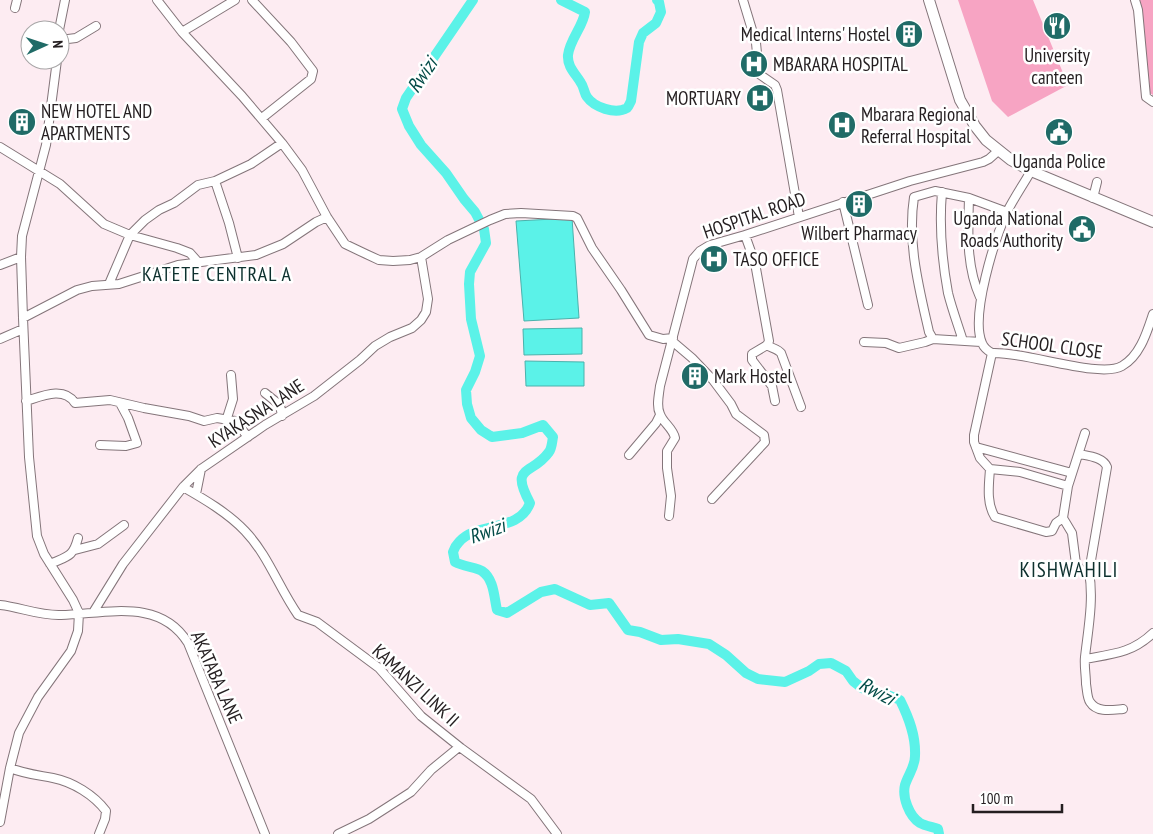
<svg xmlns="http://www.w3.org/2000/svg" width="1153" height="834" font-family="'PT Sans Narrow',sans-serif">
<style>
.green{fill:#f7a4c3}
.water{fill:#5bf2e8;stroke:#4ab2ac}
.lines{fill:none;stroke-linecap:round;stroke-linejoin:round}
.river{stroke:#5bf2e8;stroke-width:10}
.minor-casing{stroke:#84757a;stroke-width:10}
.major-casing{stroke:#84757a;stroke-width:12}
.minor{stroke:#fff;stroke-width:8}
.major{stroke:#fff;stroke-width:10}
.labels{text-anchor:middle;stroke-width:5;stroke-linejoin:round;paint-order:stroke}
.poi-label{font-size:19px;fill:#241e20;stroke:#fff;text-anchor:start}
.street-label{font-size:19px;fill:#241e20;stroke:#fff}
.water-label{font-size:20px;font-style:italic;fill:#034b47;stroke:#fff}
.neighbourhood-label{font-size:20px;letter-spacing:1px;fill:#0d302e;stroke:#fff}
.quarter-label{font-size:21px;letter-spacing:1px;fill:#0d302e;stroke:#fff}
</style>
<rect width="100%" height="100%" fill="#fdecf2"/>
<path class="green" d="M958 0H1033L1068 85 1008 117 992 101Z
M1132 0H1153V95L1148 92Z"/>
<path class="water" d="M572 218 579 318 524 321 516 221Z
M582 328V354L524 355 523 329Z
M525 361 584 362V386H526Z"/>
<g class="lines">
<path class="river" d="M473 0 406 98 402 109 409 126 421 145 446 173 464 199 475 212 484 229 486 243 470 272 469 284 471 319 480 356 475 372 466 390 467 404 471 418 481 430 492 437 522 433 543 425 553 437C552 442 552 448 549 452 532 476 509 464 530 503 519 533 477 521 459 542 456 545 454 549 453 552L455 562C462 566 478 568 482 571 494 579 494 597 497 610L507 613 541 592 555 589 590 605 609 603 628 630 640 632 661 640 678 639 709 644 726 655 746 673 758 679 785 682 809 671 819 664 831 663 846 671 853 681 862 688 875 693 888 695 900 700C909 718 916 736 915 756 915 767 908 775 905 785 902 797 909 816 920 823 925 826 933 827 938 829L939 834
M561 0 585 12C583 27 570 39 568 55 567 67 576 74 581 83 584 87 584 93 587 97 594 107 615 115 627 108 629 106 630 103 631 101L639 42 643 33 656 23 661 12 659 2 657 0"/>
<defs>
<path id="minor" d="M157 0 182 32 242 96 282 143 302 170 327 217 345 244 366 254 379 260 393 261 410 260 421 257 448 240 490 220 505 214 521 213 573 216 577 218 592 248 621 290 649 335 663 339 673 338
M252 0 291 42 313 71 311 79 262 118
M743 0 756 43 759 74 775 85 777 90 799 217
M1135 0 1138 10 1146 97 1153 102
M15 8 17 0
M59 30 65 0
M182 32 235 0
M60 40 76 38 96 26
M0 147 60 184 104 224 130 235 177 248 190 253 198 262
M1031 171C1023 185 1014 198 1007 212 995 238 970 316 982 343 984 348 988 351 992 353 1024 351 1100 379 1122 366 1140 356 1147 332 1153 314
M942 192C939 226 942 260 948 293 952 309 958 325 963 341
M969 198C968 232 966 266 980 297
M1093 198 1097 182
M843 202 868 305
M745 235 755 263 769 341 767 345 752 354V360L772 386 775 401
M238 258 229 223 215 181 251 164 282 143
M0 265 21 257
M109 284 130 235 145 220 159 210 174 203 198 185 215 181
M23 318 77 290 92 286 119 284 178 265 256 255 283 244 316 222 327 217
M0 339 23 329
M672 341 692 358 713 380 731 404 736 414 764 435 765 442 712 499
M864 342 886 343 899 348 925 342 933 339
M981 342 933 339 929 332C919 288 907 242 914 197L935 191 969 198 1007 212
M767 345C771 348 778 349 781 353L801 407
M992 353 974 435V442L980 458 990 469 1020 472 1068 486 1085 433
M265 393 280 405 282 416
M26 401C42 396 64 386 75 403L110 400 144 408 189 416 204 421 217 418 235 421 248 437
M226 421 233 399 231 375
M100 445 126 446 137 443 128 418 120 403
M976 447 1072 473
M1079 454C1088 456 1103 457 1107 467L1089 572C1094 599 1088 630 1085 657 1084 665 1086 675 1086 684 1087 689 1087 698 1090 702 1097 713 1112 710 1123 709
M629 455 656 423 660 415
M990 469C989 484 986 503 995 517L1046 532 1052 531 1056 523 1063 518
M1068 486 1063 518 1072 533 1076 564 1081 570 1089 572
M183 487C204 499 228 513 245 531 268 555 279 588 298 615L317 622 379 668 421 716 461 748 531 799 557 834
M196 494 201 469
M669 516 671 496 667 468V451L675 438C673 428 663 423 660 414 656 406 659 395 660 386L691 267 693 259 700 251 710 245 745 235 910 181 983 162 989 159 998 151
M75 550 98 544 124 525
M50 564C68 556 73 557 78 538
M0 605C20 607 40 616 61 615 105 614 160 597 188 643L265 834
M94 611 123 564 183 487 201 469 265 425 314 396 360 360 375 346 390 337 412 328 421 320 426 312 428 299 421 257
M1085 659C1113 654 1132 653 1153 633
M10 768C25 774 37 775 53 778 73 782 94 795 106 811L105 819 99 834
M0 822 10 768 19 733 38 697 71 651 78 631 79 613 73 600 44 554 37 536 29 457 23 318 21 257 22 236 46 145 57 60
M338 834 369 819 411 792 431 770 459 747"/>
<path id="major" d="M929 0 960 100 975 126 986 140 1011 160 1031 171 1153 222"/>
</defs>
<use href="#minor" class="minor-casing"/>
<use href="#major" class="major-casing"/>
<use href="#minor" class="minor"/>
<use href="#major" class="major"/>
</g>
<defs>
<symbol id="restaurant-disc" viewBox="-11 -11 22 22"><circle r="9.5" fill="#206b67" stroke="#fff"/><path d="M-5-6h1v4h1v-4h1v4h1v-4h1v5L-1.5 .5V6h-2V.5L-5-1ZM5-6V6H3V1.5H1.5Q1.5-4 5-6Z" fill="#fff"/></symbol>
<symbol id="building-disc" viewBox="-11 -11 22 22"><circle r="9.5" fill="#206b67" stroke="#fff"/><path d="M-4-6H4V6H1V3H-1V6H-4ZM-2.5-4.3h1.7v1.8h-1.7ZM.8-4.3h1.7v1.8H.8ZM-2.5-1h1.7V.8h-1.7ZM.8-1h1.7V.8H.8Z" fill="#fff"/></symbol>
<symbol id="hospital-disc" viewBox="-11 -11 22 22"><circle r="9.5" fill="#206b67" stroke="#fff"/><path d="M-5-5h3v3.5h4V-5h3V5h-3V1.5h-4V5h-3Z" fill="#fff"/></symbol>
<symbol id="civic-disc" viewBox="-11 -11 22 22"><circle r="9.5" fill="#206b67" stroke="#fff"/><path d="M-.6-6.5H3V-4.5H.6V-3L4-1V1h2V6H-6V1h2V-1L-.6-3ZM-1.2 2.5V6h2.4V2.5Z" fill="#fff"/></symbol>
</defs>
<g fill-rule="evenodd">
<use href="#restaurant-disc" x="1041" y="10" width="32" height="32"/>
<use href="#building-disc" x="893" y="18" width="32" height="32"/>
<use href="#hospital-disc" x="738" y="48" width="32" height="32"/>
<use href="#hospital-disc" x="744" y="82" width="32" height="32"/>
<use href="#building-disc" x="6" y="106" width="32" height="32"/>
<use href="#hospital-disc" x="826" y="109" width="32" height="32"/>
<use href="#civic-disc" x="1043" y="116" width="32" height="32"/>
<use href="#building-disc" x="843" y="188" width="32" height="32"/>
<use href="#civic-disc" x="1066" y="213" width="32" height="32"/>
<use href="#hospital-disc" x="698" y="243" width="32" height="32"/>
<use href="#building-disc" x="679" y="360" width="32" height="32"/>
</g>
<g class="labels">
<g class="poi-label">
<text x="890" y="41" text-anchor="end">Medical Interns' Hostel</text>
<text x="1057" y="62" text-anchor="middle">University<tspan x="1057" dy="22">canteen</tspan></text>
<text x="773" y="71">MBARARA HOSPITAL</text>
<text x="741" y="105" text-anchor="end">MORTUARY</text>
<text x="41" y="118">NEW HOTEL AND<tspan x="41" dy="22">APARTMENTS</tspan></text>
<text x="861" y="121">Mbarara Regional<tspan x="861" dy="22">Referral Hospital</tspan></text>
<text x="1059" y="168" text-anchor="middle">Uganda Police</text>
<text x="1063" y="225" text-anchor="end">Uganda National<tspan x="1063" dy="22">Roads Authority</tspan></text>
<text x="859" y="240" text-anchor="middle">Wilbert Pharmacy</text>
<text x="733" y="266">TASO OFFICE</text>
<text x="714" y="383">Mark Hostel</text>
</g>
<g class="street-label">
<text transform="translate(754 215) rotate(-19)" y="7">HOSPITAL ROAD</text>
<text transform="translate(1052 345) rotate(8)" y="7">SCHOOL CLOSE</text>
<text transform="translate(256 413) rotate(-33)" y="7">KYAKASNA LANE</text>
<text transform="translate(217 677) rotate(66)" y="7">AKATABA LANE</text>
<text transform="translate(416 685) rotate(43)" y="7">KAMANZI LINK II</text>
</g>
<g class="water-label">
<text transform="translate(422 75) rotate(-56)" y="7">Rwizi</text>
<text transform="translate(487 531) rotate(-20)" y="7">Rwizi</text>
<text transform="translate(877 691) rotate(28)" y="7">Rwizi</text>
</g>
<g class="neighbourhood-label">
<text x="217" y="281">KATETE CENTRAL A</text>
</g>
<g class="quarter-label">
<text x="1069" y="577">KISHWAHILI</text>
</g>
</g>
<g transform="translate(45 45) rotate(87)"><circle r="24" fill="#ffffff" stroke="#a7a5a6"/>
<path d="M0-4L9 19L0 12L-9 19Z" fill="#206b67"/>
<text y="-8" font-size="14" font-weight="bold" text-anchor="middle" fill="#241e20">N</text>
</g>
<path d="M973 804v8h89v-8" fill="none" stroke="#241e20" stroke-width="2.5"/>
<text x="980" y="804" font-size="15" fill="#241e20" stroke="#ffffff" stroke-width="4" paint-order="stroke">100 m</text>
</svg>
